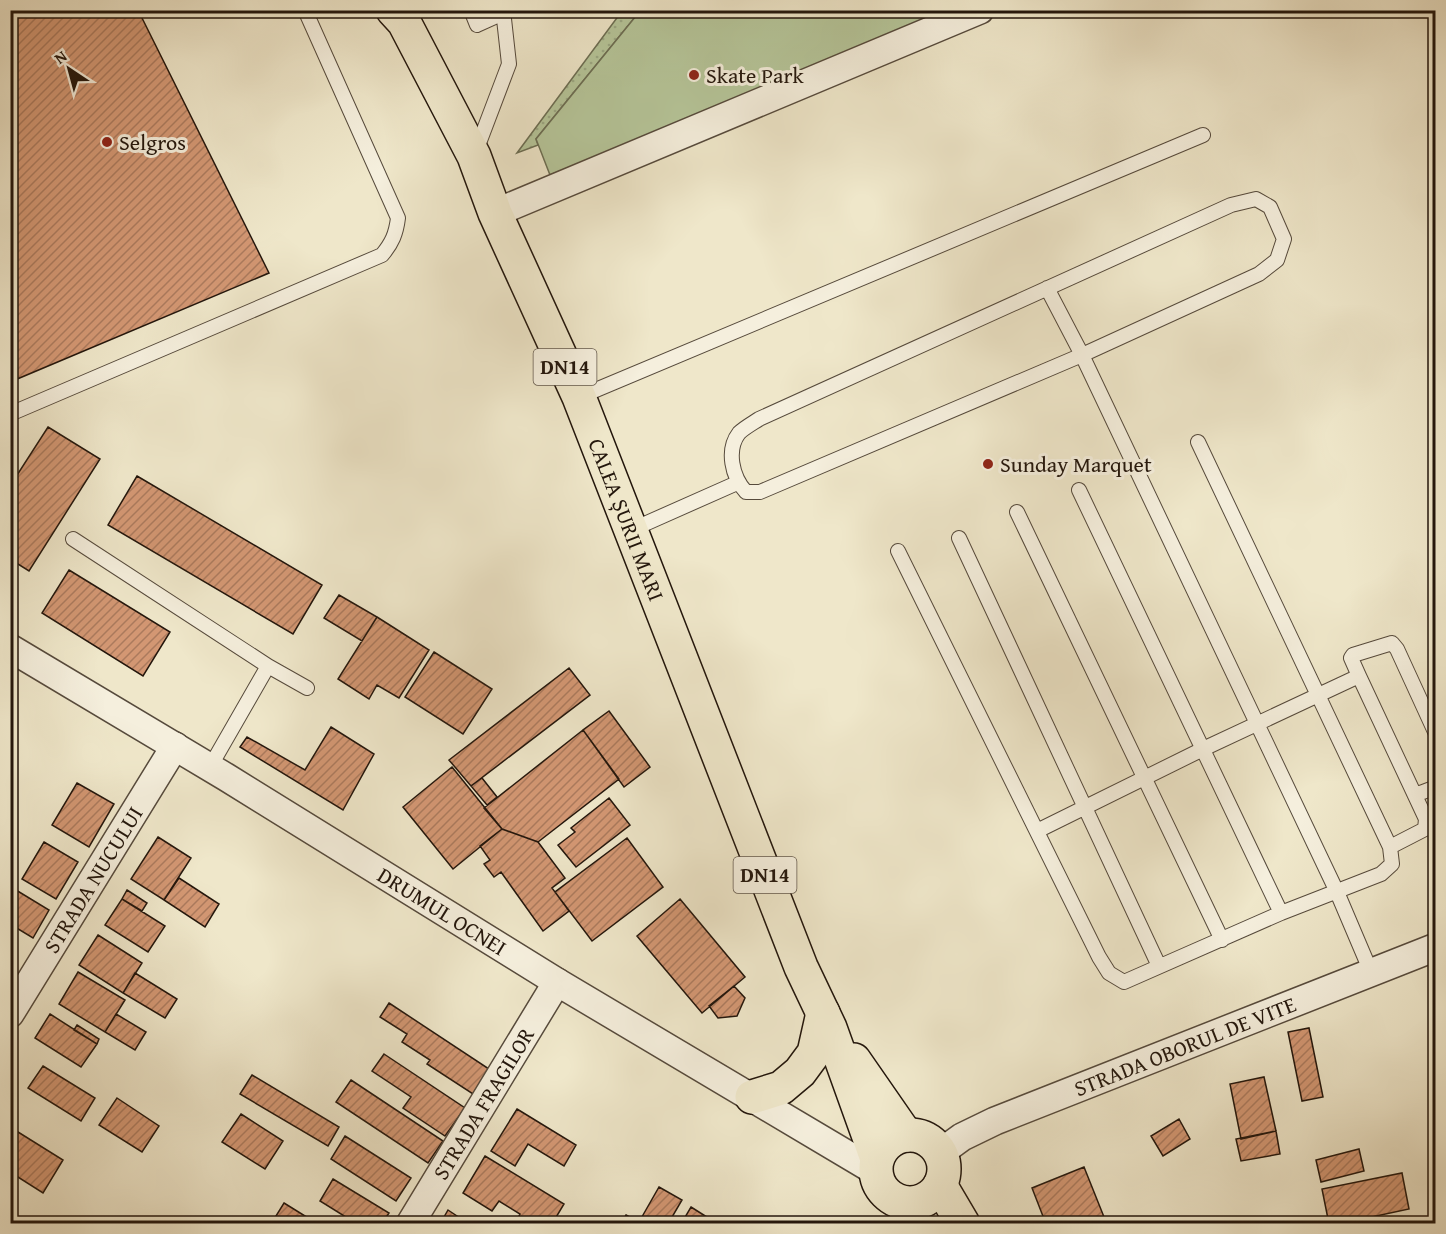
<svg xmlns="http://www.w3.org/2000/svg" width="1446" height="1234" font-family="'Gentium Book Plus',serif">
<style>
.grass{fill:url(#grass-dots);stroke:#6c6e53;stroke-width:1.5}
.pitch{fill:#b6c69a;stroke:#6c6e53;stroke-width:1.5}
.building{fill:url(#building-hatch);stroke:#23160c;stroke-width:1.5}
.lines{fill:none;stroke-linecap:round;stroke-linejoin:round}
.service-casing{stroke:#564a3c;stroke-width:16}
.minor-casing{stroke:#564a3c;stroke-width:30}
.primary-casing{stroke:#23160c;stroke-width:36}
.service{stroke:#f5efdd;stroke-width:14}
.minor{stroke:#f5efdd;stroke-width:27}
.primary{stroke:#efe7ca;stroke-width:33}
.poi-dot{fill:#8f2418;stroke:#f5efdd;stroke-width:2}
.labels{text-anchor:middle;stroke-width:6;stroke-linejoin:round;paint-order:stroke}
.shield{fill:#f5efdd;stroke:#62574b;stroke-width:1.5}
.shield-label{font-size:21px;font-weight:bold;fill:#23160c}
.poi-label{font-size:22px;fill:#23160c;stroke:#f5efdd;text-anchor:start}
.street-label{font-size:22px;fill:#23160c;stroke:#f5efdd}
</style>
<defs>
<pattern id="grass-dots" width="8" height="8" patternUnits="userSpaceOnUse" patternTransform="scale(1.5)"><rect width="8" height="8" fill="#b6c69a"/><path d="M2 2h.1M6 6h.1" fill="none" stroke="#9ca984" stroke-width="1.8" stroke-linecap="round"/></pattern>
<pattern id="building-hatch" width="6" height="6" patternUnits="userSpaceOnUse" patternTransform="scale(1.5)"><rect width="6" height="6" fill="#d39773"/><path d="M-1 1l2-2M0 6l6-6M5 7l2-2" fill="none" stroke="#ab7a5d"/></pattern>
</defs>
<rect width="100%" height="100%" fill="#efe7ca"/>
<filter id="stains"><feTurbulence type="fractalNoise" baseFrequency=".00333" numOctaves="4"/><feColorMatrix values="0 0 0 0 .2 0 0 0 0 .09 0 0 0 0 .02 0 0 0 .5 -.17"/></filter>
<radialGradient id="worn" r=".72"><stop offset=".6" stop-color="#630" stop-opacity="0"/><stop offset="1" stop-color="#630" stop-opacity=".3"/></radialGradient>
<path class="grass" d="M622 11H640L536 139 538 145 517 153Z"/>
<path class="pitch" d="M640 11H959L550 175 536 139Z"/>
<path class="building" d="M10 10H138L269 273 10 382Z
M48 427 100 459 29 571 10 559V486Z
M137 476 322 585 293 634 108 525Z
M69 570 170 632 143 676 42 613Z
M339 595 377 617 362 641 324 618Z
M377 617 429 650 399 698 377 685 369 699 338 679Z
M434 652 492 689 463 734 405 697Z
M569 668 590 695 471 786 449 760Z
M609 711 650 767 624 787 583 730Z
M331 727 374 754 343 810 240 747 247 737 305 770Z
M583 730 619 779 538 842 502 829 484 808Z
M452 767 502 829 453 869 403 807Z
M482 778 497 797 487 805 471 786Z
M77 783 114 804 89 847 52 825Z
M609 798 630 825 576 867 558 845 575 832 571 828Z
M502 829 538 842 565 878 552 888 569 911 543 931 501 872 494 877 484 864 490 860 480 846Z
M158 837 191 858 164 900 131 879Z
M627 838 663 887 592 941 555 892Z
M44 842 78 862 56 899 22 879Z
M179 878 219 904 205 927 164 900Z
M11 887 49 910 33 938 10 924Z
M127 890 147 903 142 911 122 899Z
M122 899 165 926 148 952 105 925Z
M680 899 745 977 702 1013 637 936Z
M98 935 142 963 123 993 79 965Z
M78 972 125 1000 105 1032 59 1004Z
M135 973 177 999 165 1018 123 993Z
M734 986 745 998 737 1016 718 1018 709 1006Z
M389 1003 489 1069 473 1094 427 1064 430 1060 402 1042 407 1034 380 1017Z
M50 1014 97 1044 81 1067 35 1038Z
M116 1014 146 1032 135 1050 105 1032Z
M77 1025 99 1039 97 1044 74 1030Z
M1309 1028 1323 1097 1302 1101 1288 1032Z
M384 1054 465 1108 445 1136 403 1108 411 1097 372 1071Z
M43 1066 95 1098 81 1121 28 1088Z
M252 1075 339 1127 328 1146 240 1094Z
M1264 1077 1276 1131 1241 1139 1230 1084Z
M351 1080 443 1141 428 1163 336 1102Z
M117 1098 159 1126 142 1152 99 1125Z
M517 1109 576 1145 564 1166 528 1144 515 1166 491 1151Z
M241 1114 283 1141 265 1169 222 1142Z
M1179 1119 1190 1139 1163 1156 1151 1136Z
M10 1127 63 1160 43 1193 10 1172Z
M1276 1131 1280 1154 1241 1161 1236 1139Z
M345 1136 411 1178 396 1201 331 1159Z
M1359 1149 1364 1171 1321 1182 1316 1160Z
M485 1156 564 1204 552 1224H515L520 1214 499 1201 492 1211 463 1193Z
M1084 1167 1106 1222 1046 1224 1032 1188Z
M1402 1173 1409 1209 1339 1224H1329L1322 1189Z
M333 1179 389 1213 382 1224H357L320 1201Z
M659 1187 682 1200 668 1224H641L639 1222Z
M284 1203 318 1224H271Z
M691 1207 718 1224H681Z
M448 1210 469 1224H440Z
M626 1215 639 1222 641 1224H621Z"/>
<g class="lines">
<defs>
<path id="service" d="M471 10 477 25 510 10
M476 151 509 64 503 10
M1256 199 1270 207 1284 239 1277 260 1259 274 1082 355 760 492H746C732 477 726 450 739 433 744 428 753 423 759 419L1231 205Z
M1047 288 1082 355 1337 892 1371 972
M579 397 1203 135
M10 414 382 255C392 243 396 234 398 218L305 10
M1079 490 1281 913
M1017 512 1222 940
M631 530 737 483
M959 538 1159 966
M73 539 268 666
M898 551 1099 957 1109 973 1124 982 1281 913 1381 874 1392 864 1390 847 1198 442
M210 767 268 666 307 688
M1415 795 1436 787
M1037 831 1203 749 1359 676
M1390 847 1425 829 1426 819 1359 676 1351 658 1353 655 1392 643 1397 649 1436 734"/>
<g id="minor">
<path d="M495 213 980 10"/>
<path id="s1" d="M10 648 226 777 557 982 875 1171"/>
<path id="s2" d="M10 1014 175 746"/>
<path id="s3" d="M940 1153 962 1137 995 1121 1436 947"/>
<path id="s4" d="M410 1224 557 982"/>
<path d="M902 1224 907 1203"/>
</g>
<g id="primary">
<path id="s5" d="M393 10 404 22 474 156 495 213 579 397 801 967 830 1028 877 1159"/>
<path d="M854 1060 906 1135"/>
<path d="M752 1097 781 1088 800 1072 814 1053 823 1013"/>
<circle cx="910" cy="1169" r="34"/>
<path d="M940 1185 963 1224"/>
</g>
</defs>
<use href="#service" class="service-casing"/>
<use href="#minor" class="minor-casing"/>
<use href="#primary" class="primary-casing"/>
<use href="#service" class="service"/>
<use href="#minor" class="minor"/>
<use href="#primary" class="primary"/>
</g>
<g class="poi-dot">
<circle cx="694" cy="75" r="6"/>
<circle cx="107" cy="142" r="6"/>
<circle cx="988" cy="464" r="6"/>
</g>
<g class="labels">
<g class="shield">
<rect x="533.5" y="349" width="63" height="36" rx="4.5"/>
<rect x="733.5" y="857" width="63" height="36" rx="4.5"/>
</g>
<g class="shield-label">
<text x="565" y="374">DN14</text>
<text x="765" y="882">DN14</text>
</g>
<g class="poi-label">
<text x="706" y="83">Skate Park</text>
<text x="119" y="150">Selgros</text>
<text x="1000" y="472">Sunday Marquet</text>
</g>
<g class="street-label">
<text dy="8" stroke="none"><textPath href="#s5" startOffset="562">CALEA ȘURII MARI</textPath></text>
<text dy="8" stroke="none"><textPath href="#s2" startOffset="158">STRADA NUCULUI</textPath></text>
<text dy="8" stroke="none"><textPath href="#s1" startOffset="506">DRUMUL OCNEI</textPath></text>
<text dy="8" stroke="none"><textPath href="#s3" startOffset="268">STRADA OBORUL DE VITE</textPath></text>
<text dy="8" stroke="none"><textPath href="#s4" startOffset="141">STRADA FRAGILOR</textPath></text>
</g>
</g>
<rect width="1446" height="1234" fill="none" stroke="#efe7ca" stroke-width="36"/>
<rect x="12" y="12" width="1422" height="1210" fill="none" stroke="#23160c" stroke-width="3"/>
<rect x="18" y="18" width="1410" height="1198" fill="none" stroke="#23160c" stroke-width="1.5"/>
<g transform="translate(69 69) rotate(324)" stroke="#f5efdd" stroke-width="4.5" paint-order="stroke">
<path d="M0-4.5L10 22L0 15L-10 22Z" fill="#23160c"/>
<text y="-9" font-size="16" font-weight="bold" text-anchor="middle" fill="#23160c">N</text>
</g>
<rect width="100%" height="100%" filter="url(#stains)"/>
<rect width="100%" height="100%" fill="url(#worn)"/>
</svg>
